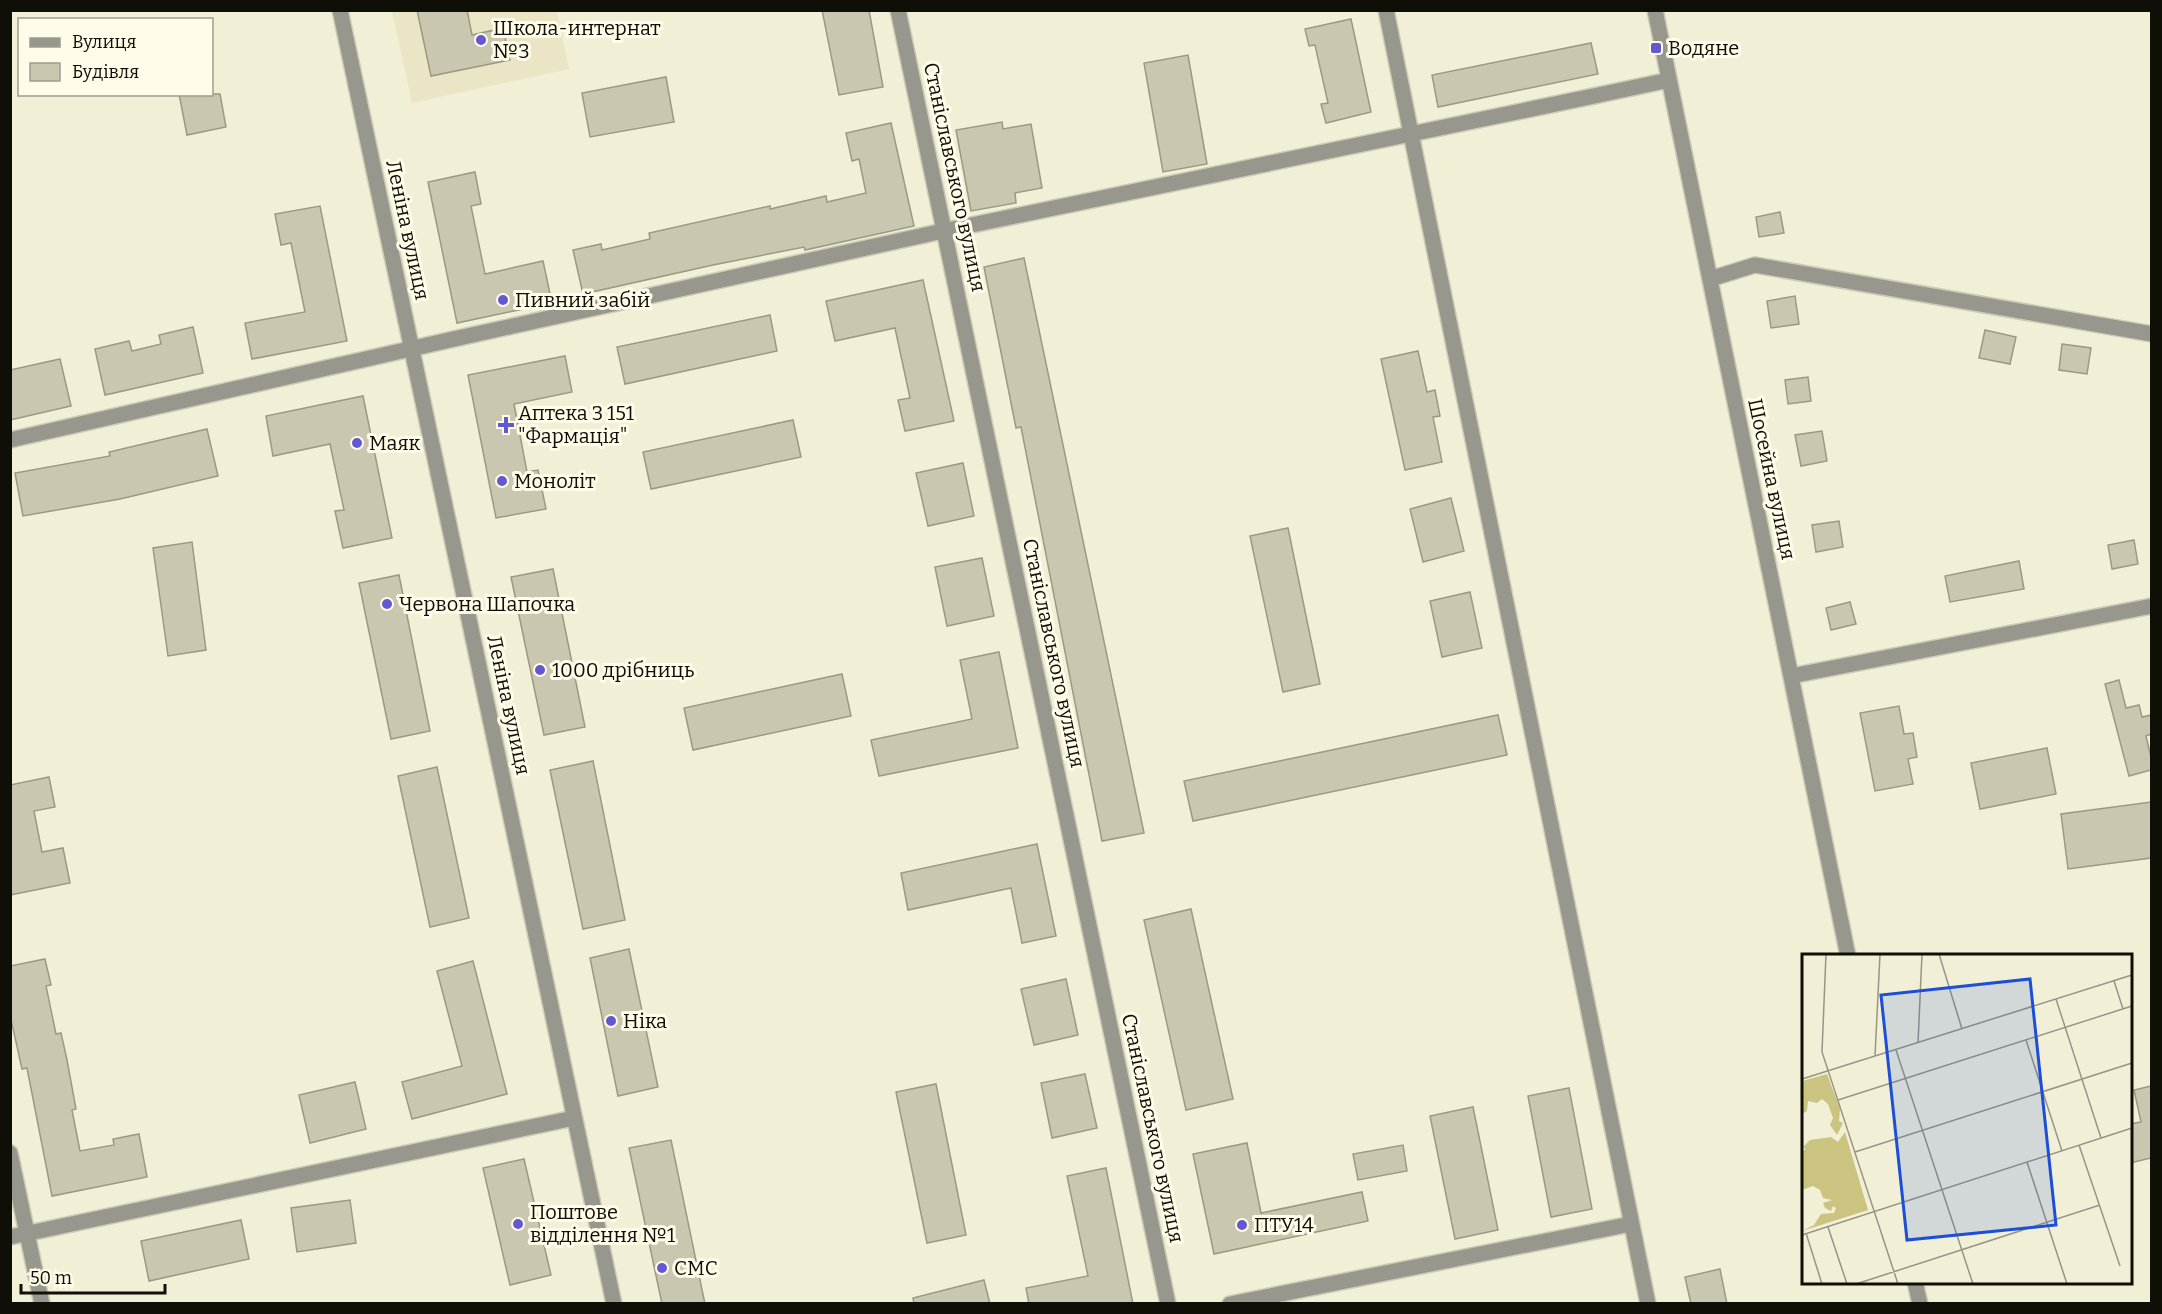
<svg xmlns="http://www.w3.org/2000/svg" width="2162" height="1314" font-family="Bitter,serif">
<style>
.built{fill:#e9e5c5}
.building{fill:#c9c7af;stroke:#9c9983;stroke-width:1.5}
.lines{fill:none;stroke-linecap:round;stroke-linejoin:round}
.minor-casing{stroke:#cecbb6;stroke-width:18}
.minor{stroke:#98978d;stroke-width:15}
.poi-dot{fill:#6259d2;stroke:#fffce9;stroke-width:2}
.labels{text-anchor:middle;stroke-width:6;stroke-linejoin:round;paint-order:stroke}
.poi-label{font-size:20px;fill:#0f0e07;stroke:#fffce9;text-anchor:start}
.street-label{font-size:20px;fill:#0f0e07;stroke:#fffce9}
.inset-road{fill:none;stroke:#979584;stroke-width:1.5}
.view{fill:#1d4ed8;fill-opacity:0.15;stroke:#1d4ed8;stroke-width:3}
.inset-edge{fill:none;stroke:#0f0e07;stroke-width:3}
</style>
<rect width="100%" height="100%" fill="#f2efd7"/>
<path class="built" d="M392 11H557L569 69 412 103Z"/>
<path class="building" d="M417 10H467L472 35 503 28 510 60 431 76Z
M822 10H869L883 87 839 95Z
M1351 19 1371 112 1326 123 1321 104 1328 103 1315 45 1309 46 1305 29Z
M1591 43 1598 74 1438 107 1432 75Z
M1188 55 1207 164 1163 172 1144 63Z
M666 77 674 122 590 137 582 93Z
M179 94H220L226 127 187 135Z
M1002 122 1003 129 1031 124 1042 188 1015 193 1016 203 971 211 956 130Z
M891 123 914 226 805 250 804 247 713 265 583 294 573 250 601 244 602 250 650 239 649 233 770 206V209L826 196 827 202 866 193 859 159 852 161 846 133Z
M475 172 481 204 471 206 485 274 543 261 552 303 457 323 428 182Z
M320 206 347 341 252 359 245 323 305 312 291 243 281 245 275 214Z
M1780 212 1784 233 1759 237 1756 217Z
M1024 258 1144 833 1102 841 1021 427 1016 428 984 267Z
M923 280 954 421 905 431 898 400 910 398 895 328 835 341 826 301Z
M1795 296 1799 324 1771 328 1767 301Z
M770 315 777 351 625 384 617 347Z
M193 327 203 373 105 395 95 349 129 341 132 351 161 344 159 335Z
M1985 330 2016 337 2010 364 1979 358Z
M2062 344 2091 348 2087 374 2059 370Z
M1418 351 1427 392 1435 390 1440 416 1433 417 1442 462 1405 470 1381 359Z
M565 356 572 392 514 404 527 472 538 470 546 509 496 518 468 375Z
M60 359 71 406 10 420V370Z
M1808 377 1811 401 1788 404 1785 380Z
M363 396 392 538 343 548 335 511 344 510 330 444 273 456 266 416Z
M793 420 801 457 651 489 643 452Z
M207 429 218 476 120 499 23 516 15 473 110 456 109 452Z
M1822 431 1827 461 1801 466 1795 435Z
M963 463 974 516 928 526 916 473Z
M1451 498 1464 551 1423 562 1410 509Z
M1839 521 1843 547 1816 552 1812 525Z
M1288 528 1320 684 1283 692 1250 536Z
M2134 540 2138 564 2112 569 2108 545Z
M192 542 206 650 168 656 153 548Z
M982 558 994 616 947 626 935 567Z
M2019 561 2024 589 1950 602 1945 576Z
M553 569 585 727 544 735 511 577Z
M399 575 430 731 391 739 359 583Z
M1470 592 1482 648 1442 657 1430 601Z
M1850 602 1856 624 1831 630 1826 608Z
M999 652 1018 748 879 776 871 740 972 719 960 660Z
M842 674 851 716 693 750 684 708Z
M2119 680 2126 708 2139 705 2142 717 2151 715V734L2146 736 2151 757V770L2129 776 2105 684Z
M1899 706 1904 734 1913 733 1917 757 1908 759 1913 784 1875 791 1860 713Z
M1498 715 1507 755 1193 821 1184 781Z
M2047 748 2056 794 1980 809 1971 763Z
M593 761 625 920 583 929 550 770Z
M437 767 469 918 430 927 398 776Z
M49 777 55 807 34 811 42 852 63 848 70 883 10 895V785Z
M2151 802V858L2068 869 2061 814Z
M1037 844 1056 936 1022 943 1011 888 908 910 901 873Z
M1191 909 1233 1099 1186 1110 1144 920Z
M629 949 658 1087 618 1096 590 958Z
M45 959 51 985 46 986 56 1034 61 1033 67 1060 76 1109 72 1110 80 1151 114 1145 113 1139 139 1134 147 1177 52 1196 27 1068 22 1069 10 1015V966Z
M473 961 507 1094 412 1119 402 1082 462 1066 437 971Z
M1066 979 1078 1035 1034 1045 1021 989Z
M1085 1074 1097 1128 1052 1138 1041 1083Z
M355 1082 366 1129 310 1143 299 1095Z
M936 1084 966 1235 927 1243 896 1092Z
M2151 1086V1158L2130 1163V1124L2141 1122 2134 1090Z
M1569 1088 1592 1209 1551 1217 1528 1096Z
M1473 1107 1498 1230 1455 1239 1430 1116Z
M671 1140 705 1304H662L629 1148Z
M1247 1143 1261 1213 1362 1192 1368 1221 1214 1254 1193 1154Z
M1403 1145 1407 1171 1358 1180 1353 1154Z
M524 1159 551 1275 510 1285 483 1168Z
M1106 1168 1133 1304H1029L1026 1288 1088 1276 1067 1176Z
M350 1200 356 1243 297 1252 291 1208Z
M241 1220 249 1259 149 1281 141 1241Z
M1720 1269 1727 1304H1691L1685 1277Z
M984 1280 990 1304H914L913 1298Z"/>
<g class="lines">
<defs>
<path id="minor" d="M340 10 614 1304
M898 10 1168 1304
M1386 10 1648 1304
M1655 10 1848 956
M1710 279 1755 265 2152 334
M10 440C321 369 631 298 943 231 1184 180 1427 132 1669 80
M1791 676 2152 606
M10 1153 42 1304
M10 1237 574 1118
M1915 1282 1920 1304
M1230 1304 1631 1224"/>
</defs>
<use href="#minor" class="minor-casing"/>
<use href="#minor" class="minor"/>
</g>
<g class="poi-dot">
<circle cx="481" cy="40" r="6"/>
<rect x="1650" y="42" width="12" height="12" rx="3"/>
<circle cx="503" cy="300" r="6"/>
<path d="M503 416h6v6h6v6h-6v6h-6v-6h-6v-6h6z"/>
<circle cx="357" cy="443" r="6"/>
<circle cx="502" cy="481" r="6"/>
<circle cx="387" cy="604" r="6"/>
<circle cx="540" cy="670" r="6"/>
<circle cx="611" cy="1021" r="6"/>
<circle cx="518" cy="1224" r="6"/>
<circle cx="1242" cy="1225" r="6"/>
<circle cx="662" cy="1268" r="6"/>
</g>
<g class="labels">
<g class="poi-label">
<text x="493" y="35">Школа-интернат<tspan x="493" dy="23">№3</tspan></text>
<text x="1668" y="55">Водяне</text>
<text x="515" y="307">Пивний забій</text>
<text x="518" y="420">Аптека 3 151<tspan x="518" dy="23">"Фармація"</tspan></text>
<text x="369" y="450">Маяк</text>
<text x="514" y="488">Моноліт</text>
<text x="399" y="611">Червона Шапочка</text>
<text x="552" y="677">1000 дрібниць</text>
<text x="623" y="1028">Ніка</text>
<text x="530" y="1219">Поштове<tspan x="530" dy="23">відділення №1</tspan></text>
<text x="1254" y="1232">ПТУ14</text>
<text x="674" y="1275">СМС</text>
</g>
<g class="street-label">
<text transform="translate(955 177) rotate(78)" y="7">Станіславського вулиця</text>
<text transform="translate(408 230) rotate(78)" y="7">Леніна вулиця</text>
<text transform="translate(1772 479) rotate(78)" y="7">Шосейна вулиця</text>
<text transform="translate(1054 653) rotate(78)" y="7">Станіславського вулиця</text>
<text transform="translate(509 705) rotate(78)" y="7">Леніна вулиця</text>
<text transform="translate(1153 1128) rotate(78)" y="7">Станіславського вулиця</text>
</g>
</g>
<g transform="translate(1802 954)">
<rect width="330" height="330" fill="#f2efd7"/>
<path d="M25 120 38 155 37 167 41 169 35 181 28 171 31 164 26 150 20 145 15 149 6 147 5 157 0 160V127ZM43 178 66 256 0 277 12 271 19 260 32 259 34 254 31 252 29 257 23 254 21 249 30 246 21 244 18 236 11 232 0 236V196H4L1 193 8 186 29 183 36 188Z" fill="#cbc380"/>
<path class="inset-road" d="M24 0 20 98 96 330M137 0 160 75M312 27 321 55M254 45 299 184M224 86 260 197M116 89 120 0M94 96 171 330M73 102 78 0M0 125 330 21M36 146 330 52M277 191 318 312M53 198 330 109M225 208 265 330M26 273 45 330M4 279 20 330M0 281 330 174M54 330 298 251"/>
<path class="view" d="M228 25 254 271 105 286 79 41Z"/>
<rect width="330" height="330" class="inset-edge"/>
</g>
<rect width="2162" height="1314" fill="none" stroke="#0f0e07" stroke-width="24"/>
<rect x="18" y="18" width="195" height="78" fill="#fffce9" stroke="#9f9d8f" stroke-width="1.5"/>
<rect x="30" y="38" width="30" height="9" fill="#98978d" stroke="#9f9d8f" stroke-width="1.5"/>
<text x="72" y="48" font-size="18" fill="#0f0e07">Вулиця</text>
<rect x="30" y="63" width="30" height="18" fill="#c9c7af" stroke="#9f9d8f" stroke-width="1.5"/>
<text x="72" y="78" font-size="18" fill="#0f0e07">Будівля</text>
<path d="M21 1284v9h144v-9" fill="none" stroke="#0f0e07" stroke-width="3"/>
<text x="30" y="1284" font-size="18" fill="#0f0e07" stroke="#fffce9" stroke-width="4.5" paint-order="stroke">50 m</text>
</svg>
